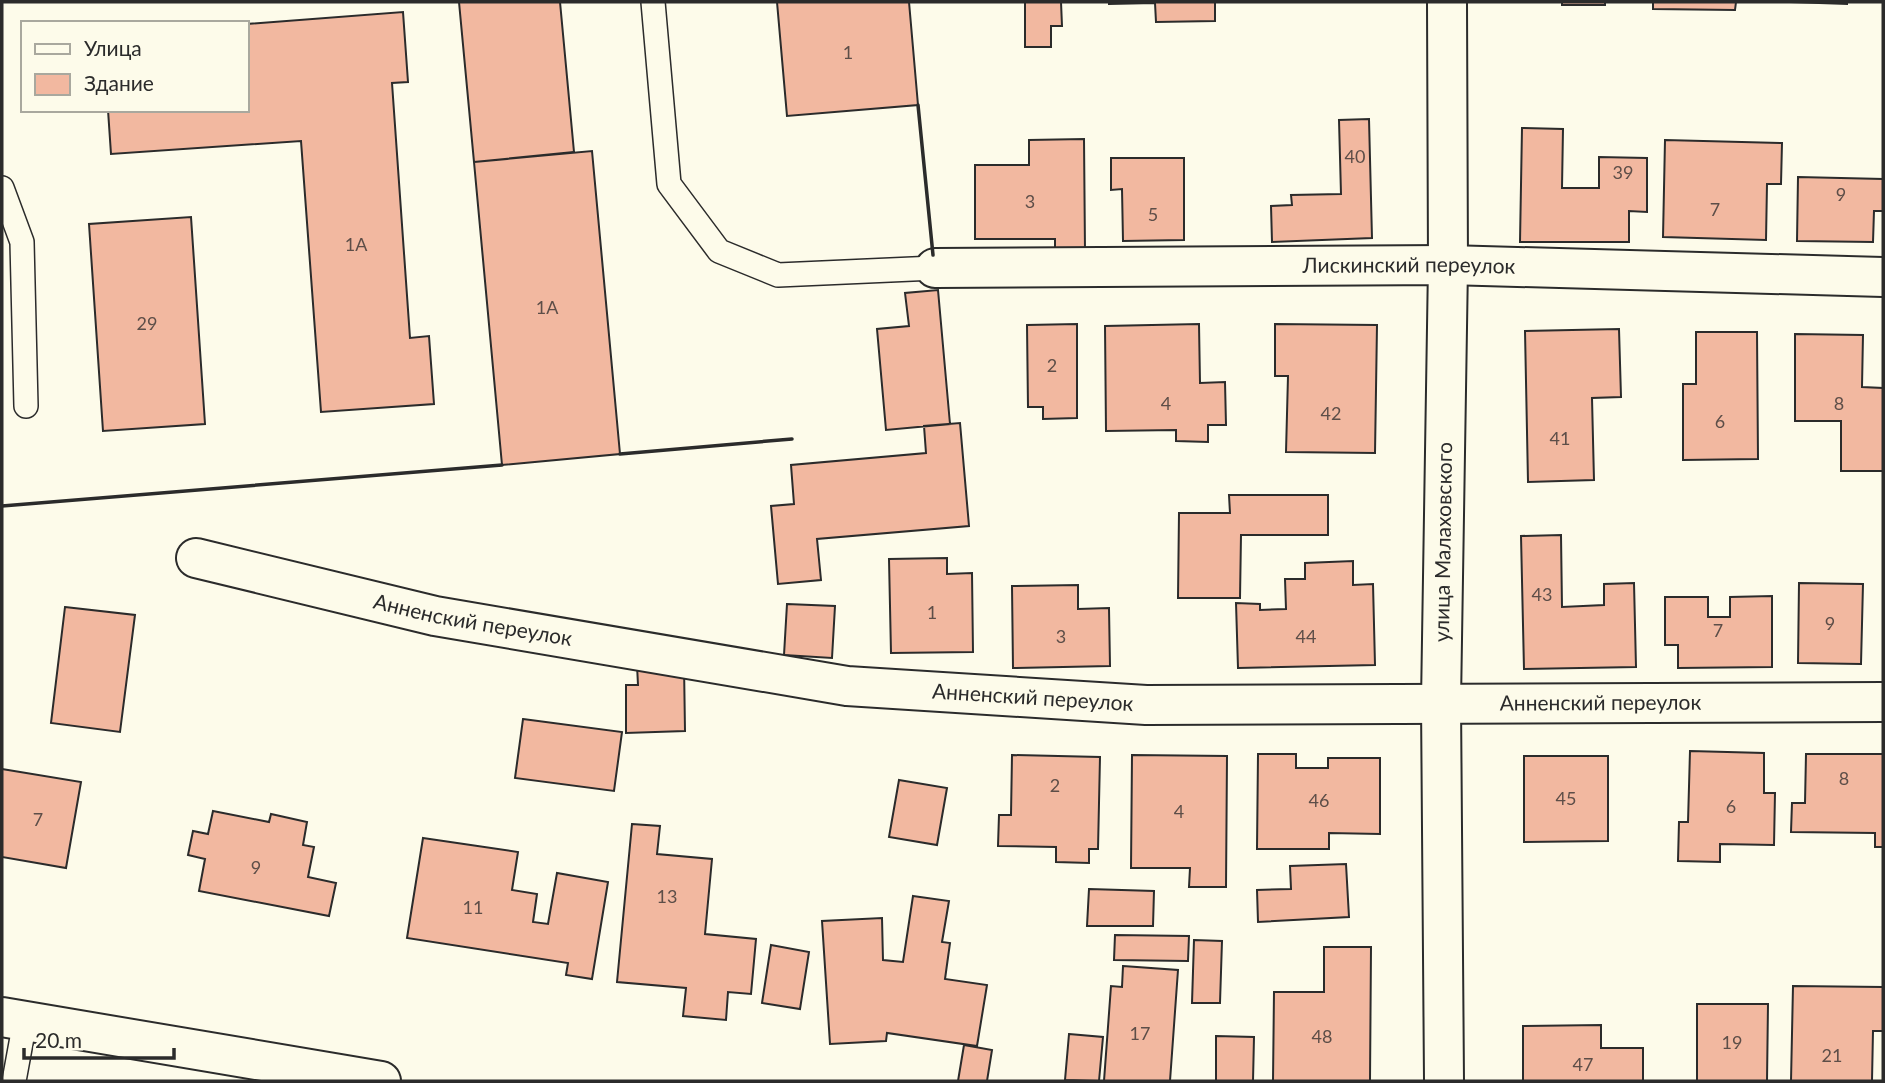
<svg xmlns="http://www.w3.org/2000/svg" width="1885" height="1083" font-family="Lato,sans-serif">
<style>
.building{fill:#f2b8a0;stroke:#2b2b2b;stroke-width:2}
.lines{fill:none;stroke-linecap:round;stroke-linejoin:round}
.lane-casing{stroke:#2b2b2b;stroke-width:26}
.street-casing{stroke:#2b2b2b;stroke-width:42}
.lane{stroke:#fdfbea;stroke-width:23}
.street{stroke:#fdfbea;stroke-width:38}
.wall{stroke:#2b2b2b;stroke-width:3.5}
.labels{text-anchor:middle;stroke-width:5;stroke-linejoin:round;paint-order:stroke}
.number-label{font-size:18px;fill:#5d4e48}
.street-label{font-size:21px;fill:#2b2b2b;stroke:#fdfbea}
</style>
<rect width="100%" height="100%" fill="#fdfbea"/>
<path class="building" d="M459 2H560L574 152 474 162Z
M777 2H909L918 105 787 116Z
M1025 2H1061L1062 26H1051V47H1025Z
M1109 2H1215V21L1156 22 1155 3 1109 4Z
M1562 2H1605V5H1562Z
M1653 2H1736L1735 10 1653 9Z
M1790 2H1847V4Z
M403 12 408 82 392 83 410 338 429 336 434 404 321 412 301 141 111 154 108 110H247V24Z
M1369 119 1372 238 1272 242 1271 206 1292 205 1291 195 1341 194 1339 120Z
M1522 128 1563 129 1562 188H1599V157L1647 158V212L1629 211V242H1520Z
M1084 139 1085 251H1055V239H975V165H1029V140Z
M1665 140 1782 143 1781 184H1767L1766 240 1663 237Z
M592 151 620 454 502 465 474 162Z
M1111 158H1184V240L1123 241 1122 189 1111 190Z
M1798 177 1883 179V211H1874L1873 242 1797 241Z
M191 217 205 424 103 431 89 224Z
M938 290 950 424 886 430 877 329 909 326 905 293Z
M1077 324V418L1043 419V407H1028L1027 325Z
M1199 324 1200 383 1225 382 1226 425H1208V442L1176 441V430L1106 431 1105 326Z
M1275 324 1377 325 1375 453 1286 452 1288 376H1275Z
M1619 329 1621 397 1592 398 1594 480 1528 482 1525 331Z
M1696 332H1757L1758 459 1683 460V384H1696Z
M1795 334 1863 335 1862 387 1883 388V471H1841V421H1795Z
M960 423 969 526 817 539 821 580 778 584 771 506 794 504 791 465 926 453 924 426Z
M1229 495H1328V535H1241L1240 598H1178L1179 513H1230Z
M1561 535 1562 607 1604 605V584L1634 583 1636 667 1524 669 1521 536Z
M947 558V574L972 573 973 652 891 653 889 559Z
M1353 561V585L1373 584 1375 665 1238 668 1236 603 1260 604V610L1286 609 1285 579H1305V563Z
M1799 583 1863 584 1861 664 1798 663Z
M1078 585V609L1109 608 1110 666 1013 668 1012 586Z
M1772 596V667L1678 668V645H1665V597H1708V617H1730V597Z
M787 604 835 606 832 658 784 655Z
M65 607 135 615 120 732 51 723Z
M637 665H684L685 731 626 733V685H638Z
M523 719 622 732 614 791 515 778Z
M1690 751 1764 753V793H1775L1774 845 1720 844V862L1678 861 1679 822H1688Z
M1258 754H1296V768H1328V758H1380V834L1329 833V849H1257Z
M1806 754H1883V847H1875V833L1791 832 1792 803H1805Z
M1012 755 1100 757 1098 849H1089V863L1056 862V847L998 846 999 815H1011Z
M1132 755 1227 756 1226 887H1189L1190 868H1131Z
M1524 756H1608V841L1524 842Z
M2 769 81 782 66 868 2 857Z
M899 780 947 788 937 845 889 837Z
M213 811 269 822 271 814 307 822 303 845 314 847 308 877 336 883 329 916 199 891 205 859 188 855 193 831 208 834Z
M632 824 660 826 657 854 712 859 705 934 756 939 751 994 728 992 726 1020 683 1016 686 988 617 982Z
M423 838 518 852 512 890 537 894 533 922 548 924 557 873 608 882 592 979 566 975 568 963 407 938Z
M1346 864 1349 917 1258 922 1257 890 1291 889 1290 866Z
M1089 889 1154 891 1153 926H1087Z
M913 896 949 901 942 942 950 943 945 979 987 985 977 1046 887 1033 886 1041 830 1044 822 921 882 918 883 960 903 962Z
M1115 935 1189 936 1188 961 1114 960Z
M1194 940 1222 941 1220 1003H1192Z
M771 945 809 952 800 1009 762 1003Z
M1324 947H1371L1370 1081H1273L1274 992H1324Z
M1123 966 1178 970 1170 1081H1104L1111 986 1122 987Z
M1793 986 1883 987V1031H1873L1872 1081H1791Z
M1697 1004H1768L1767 1081H1697Z
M1601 1025V1048H1643V1081H1523V1026Z
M1069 1034 1103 1037 1099 1081 1065 1080Z
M1216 1036 1254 1037 1253 1081H1216Z
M964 1045 992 1050 987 1081H958Z"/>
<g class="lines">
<defs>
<path id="lane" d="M653 2 669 184 719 251 778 275 935 268
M2 188 22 242 26 406
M14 1081 25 1021"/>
<g id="street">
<path id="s1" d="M935 268 1448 265 1883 277"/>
<path id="s2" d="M196 558 435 616 847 686 1146 705 1883 702"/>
<path d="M2 1017 381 1081"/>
<path id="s3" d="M1444 1081 1441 702 1448 265 1447 2"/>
</g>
</defs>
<use href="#lane" class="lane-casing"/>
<use href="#street" class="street-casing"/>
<use href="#lane" class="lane"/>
<use href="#street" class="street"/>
<path class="wall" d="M918 105 933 255
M620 454 792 439
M2 506 502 465"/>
</g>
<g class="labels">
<g class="number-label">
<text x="848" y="59">1</text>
<text x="1355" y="163">40</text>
<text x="1623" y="179">39</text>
<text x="1841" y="201">9</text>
<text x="1030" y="208">3</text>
<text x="1715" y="216">7</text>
<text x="1153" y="221">5</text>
<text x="356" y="251">1А</text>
<text x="547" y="314">1А</text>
<text x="147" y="330">29</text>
<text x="1052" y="372">2</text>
<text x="1166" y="410">4</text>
<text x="1839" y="410">8</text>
<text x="1331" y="420">42</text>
<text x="1720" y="428">6</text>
<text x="1560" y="445">41</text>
<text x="1542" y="601">43</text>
<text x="932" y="619">1</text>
<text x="1830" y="630">9</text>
<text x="1718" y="637">7</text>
<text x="1061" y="643">3</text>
<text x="1306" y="643">44</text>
<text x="1844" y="785">8</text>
<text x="1055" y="792">2</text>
<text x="1566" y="805">45</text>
<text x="1319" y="807">46</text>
<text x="1731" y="813">6</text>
<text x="1179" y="818">4</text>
<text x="38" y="826">7</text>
<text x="256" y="874">9</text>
<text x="667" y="903">13</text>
<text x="473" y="914">11</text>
<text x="1140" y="1040">17</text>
<text x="1322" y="1043">48</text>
<text x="1732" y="1049">19</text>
<text x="1832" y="1062">21</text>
<text x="1583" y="1071">47</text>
</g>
<g class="street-label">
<text dy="7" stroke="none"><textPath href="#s1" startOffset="474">Лискинский переулок</textPath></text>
<text dy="7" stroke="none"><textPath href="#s3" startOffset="539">улица Малаховского</textPath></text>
<text dy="7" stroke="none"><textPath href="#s2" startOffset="284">Анненский переулок</textPath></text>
<text dy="7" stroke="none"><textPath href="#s2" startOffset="850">Анненский переулок</textPath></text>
<text dy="7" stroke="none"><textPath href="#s2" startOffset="1418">Анненский переулок</textPath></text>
</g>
</g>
<rect width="1885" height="1083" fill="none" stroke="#2b2b2b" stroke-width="7"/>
<rect x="21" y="21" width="228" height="91" fill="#fdfbea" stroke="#a9a89e" stroke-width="2"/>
<rect x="35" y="44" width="35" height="10" fill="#fdfbea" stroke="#a9a89e" stroke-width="2"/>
<text x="84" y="56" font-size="21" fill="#2b2b2b">Улица</text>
<rect x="35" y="74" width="35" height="21" fill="#f2b8a0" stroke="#a9a89e" stroke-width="2"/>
<text x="84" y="91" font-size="21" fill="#2b2b2b">Здание</text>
<path d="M24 1048v10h150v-10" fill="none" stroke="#2b2b2b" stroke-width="3.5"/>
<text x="35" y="1048" font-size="21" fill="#2b2b2b" stroke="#fdfbea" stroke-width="5" paint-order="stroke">20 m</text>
</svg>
